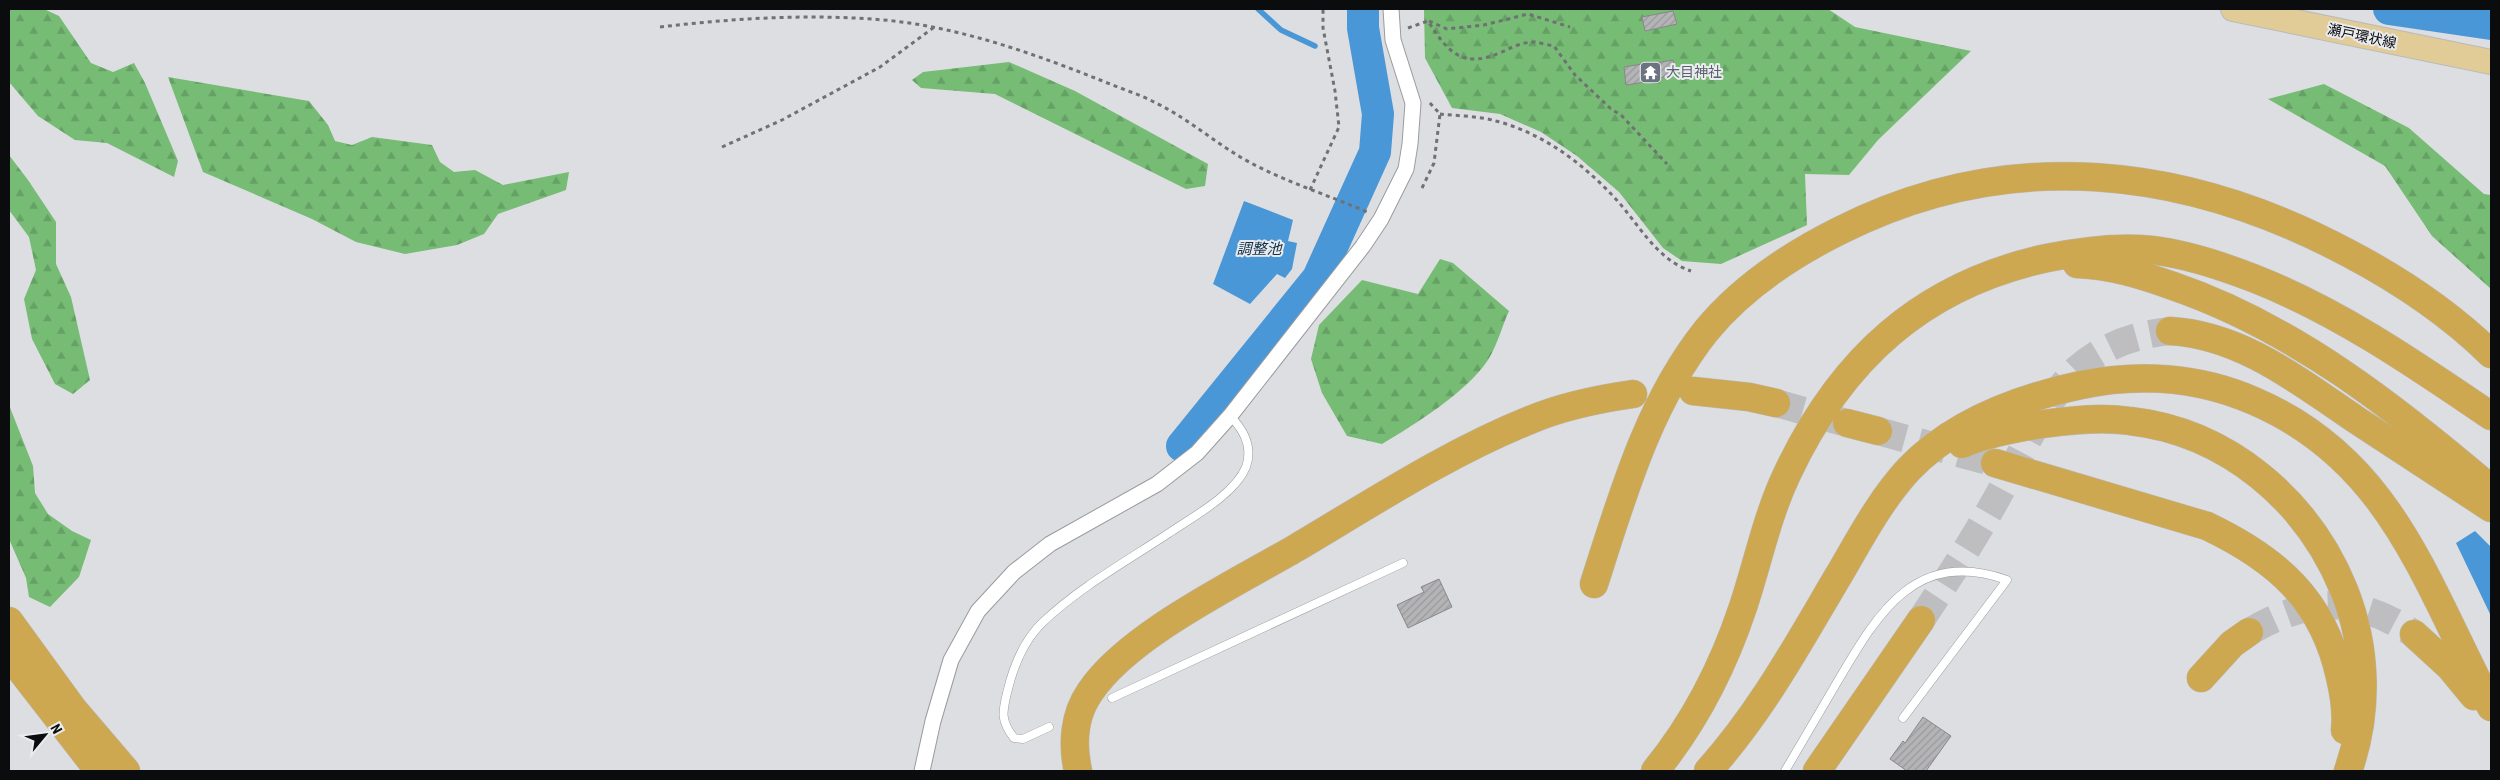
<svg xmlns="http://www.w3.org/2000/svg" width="2500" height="780" font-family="'Roboto Condensed','Noto Sans JP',sans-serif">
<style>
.forest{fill:url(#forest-firs)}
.water{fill:#4997d7}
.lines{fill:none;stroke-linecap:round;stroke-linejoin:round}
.stream{stroke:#4997d7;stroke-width:5.5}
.river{stroke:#4997d7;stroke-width:32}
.building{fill:url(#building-hatch);stroke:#89878a}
.highway-tunnel{stroke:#bebec1;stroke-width:28;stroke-dasharray:28 14;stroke-linecap:butt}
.lane-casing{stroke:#999b9e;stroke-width:9}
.street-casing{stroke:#999b9e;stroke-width:17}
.primary-casing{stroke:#bbb;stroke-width:26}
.highway-casing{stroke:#bbb;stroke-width:29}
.path{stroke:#707173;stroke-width:3;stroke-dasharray:4 4;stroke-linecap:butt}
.lane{stroke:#fff;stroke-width:8}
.street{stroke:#fff;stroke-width:15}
.primary{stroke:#e1cb97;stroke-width:24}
.highway{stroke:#cda851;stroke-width:28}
.labels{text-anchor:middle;stroke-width:4;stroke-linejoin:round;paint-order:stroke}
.street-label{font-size:14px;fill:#0b0c0d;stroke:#eaebef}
.worship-label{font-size:14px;fill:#5b616d;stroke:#eaebef;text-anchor:start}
.water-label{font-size:15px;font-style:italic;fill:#0e2f49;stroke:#eaebef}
</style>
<defs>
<pattern id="forest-firs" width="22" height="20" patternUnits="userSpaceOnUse" patternTransform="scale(1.25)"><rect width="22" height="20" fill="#76bc75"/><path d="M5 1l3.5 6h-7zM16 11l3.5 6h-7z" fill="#65a064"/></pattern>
<pattern id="building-hatch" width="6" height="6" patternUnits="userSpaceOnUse" patternTransform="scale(1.25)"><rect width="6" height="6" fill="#b4b3b6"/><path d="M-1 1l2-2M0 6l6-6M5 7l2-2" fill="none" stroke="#99999b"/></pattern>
</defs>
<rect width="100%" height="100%" fill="#dddee1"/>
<path class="forest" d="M9 9H44L59 16 91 63 113 72 134 63 145 83 178 161 174 177 107 143 75 140 38 116 9 82Z
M1424 9H1828L1855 27 1971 51 1878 140 1849 175 1805 174 1807 225 1721 264 1682 261 1663 248 1619 192 1577 156 1541 132 1500 114 1452 108 1425 58Z
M1009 62 1075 91 1208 164 1205 186 1186 189 995 94 921 88 912 80 923 72Z
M168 77 309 101 328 125 335 141 352 145 372 137 432 145 440 162 454 172 475 170 503 185 569 172 566 190 498 214 484 234 457 245 405 254 356 242 312 219 203 172Z
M2324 84 2409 128 2484 194 2491 195V289L2432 236 2385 166 2268 99Z
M9 155 28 180 56 222V264L71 297 90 380 73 394 55 384 32 339 24 299 36 270 29 237 9 210Z
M1440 259 1453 263 1509 311C1502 326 1497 346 1488 360 1467 392 1414 425 1382 444L1347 436 1322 393 1311 359 1319 325 1362 280 1418 294Z
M9 405 33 466 35 493 48 514 72 531 91 540 79 577 50 607 29 597 26 578 9 539Z"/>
<path class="water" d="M1244 201 1293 220 1288 241 1297 243 1292 269 1285 278 1277 274 1250 304 1213 284Z
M2475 531 2491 547V616L2456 543Z"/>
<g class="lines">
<path class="stream" d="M1258 9 1281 30 1315 46"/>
<path class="river" d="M2389 9 2491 24
M1182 446 1318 278 1375 152 1378 114 1363 28V9"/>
</g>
<path class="building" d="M1673 11 1677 24 1645 31 1642 17Z
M1673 60 1676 75 1658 78V76H1651V81L1626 85 1624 67 1648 63 1650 69 1657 68 1656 63Z
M1439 579 1452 607 1408 628 1397 605 1424 592 1421 587Z
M1923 717 1951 736 1926 771H1907L1890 759 1903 741 1905 743Z"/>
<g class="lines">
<path class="highway-tunnel" d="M1776 403 1843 422
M1878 431 1995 463
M1921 620C1948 579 1974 539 1998 496 2019 458 2045 400 2076 370 2103 346 2134 335 2170 331
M2249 632C2309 597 2356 595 2414 634"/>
<defs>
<path id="lane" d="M1112 698 1403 563
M1049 727 1023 739 1014 738C999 719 1003 710 1008 689 1014 665 1024 640 1043 622 1080 587 1127 561 1169 533 1193 517 1235 494 1246 467 1253 447 1244 430 1230 416
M1785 771C1803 740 1821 710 1839 679 1879 611 1917 548 2007 580L1903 718"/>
<path id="street" d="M922 771 933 721 951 660 978 611 1014 572 1050 544 1157 484 1197 453 1230 416 1363 246 1381 219 1406 169 1410 144 1413 103 1393 40 1391 9"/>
<path id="primary" d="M2233 9 2491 62"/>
<path id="highway" d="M2077 264C2110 265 2142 275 2173 286 2293 327 2396 408 2491 489
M2170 331C2242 335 2300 382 2358 421 2403 450 2447 479 2491 508
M1693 391 1749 397 1776 403
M1847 423 1878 431
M1962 444C1988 433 2016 428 2043 424 2072 420 2101 417 2130 421 2228 432 2308 501 2344 590 2367 648 2369 712 2348 771
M1995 463 2207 526C2276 559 2323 599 2340 677 2344 694 2347 713 2345 730
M1594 584C1622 497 1648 404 1706 331 1742 287 1789 256 1839 231 2009 145 2186 166 2350 254 2401 281 2449 313 2491 354
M9 621 73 709 126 771
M2414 634 2450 667 2474 696
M9 655 99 771
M2201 678 2232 644 2249 632
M1078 771C1072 744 1074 715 1090 692 1128 635 1236 583 1296 548 1372 503 1448 453 1530 420 1563 406 1598 399 1633 394
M1655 771C1695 722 1723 667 1743 607 1758 562 1767 516 1787 474 1841 359 1922 285 2047 258 2081 251 2117 246 2152 250 2186 254 2222 266 2253 278 2338 311 2416 365 2491 416
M1708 771C1762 711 1799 642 1840 573 1861 537 1881 499 1909 469 1953 423 2020 398 2081 385 2139 373 2199 377 2254 401 2392 460 2426 585 2491 707
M1817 771 1921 620"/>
</defs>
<use href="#lane" class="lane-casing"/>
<use href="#street" class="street-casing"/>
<use href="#primary" class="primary-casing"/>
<use href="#highway" class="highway-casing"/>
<path class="path" d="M1429 21 1447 29 1484 25 1528 14 1570 27
M660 27C737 18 816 13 894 21 964 29 1035 54 1100 80 1119 88 1139 94 1156 103 1187 118 1213 141 1242 158 1282 181 1326 194 1367 212
M1408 28 1428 21C1449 54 1463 69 1502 52 1512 47 1523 42 1535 42 1541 43 1548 45 1554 46L1575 75 1610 108 1622 116 1667 164
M1440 114C1458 116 1479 116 1496 121 1542 133 1581 162 1613 196 1638 222 1655 259 1691 271
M722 147 782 120 880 67 933 28
M1422 188 1434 163 1440 114 1429 102
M1310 190 1339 127 1335 91 1323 28V9"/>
<use href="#lane" class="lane"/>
<use href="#street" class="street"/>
<use href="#primary" class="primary"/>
<use href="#highway" class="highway"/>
</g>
<defs>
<symbol id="temple-square" viewBox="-11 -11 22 22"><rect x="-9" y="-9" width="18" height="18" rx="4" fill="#6b7280" stroke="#eaebef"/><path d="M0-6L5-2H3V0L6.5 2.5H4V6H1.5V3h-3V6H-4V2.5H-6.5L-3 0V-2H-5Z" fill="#fff"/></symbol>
</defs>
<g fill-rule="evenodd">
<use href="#temple-square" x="1638" y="60" width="25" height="25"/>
</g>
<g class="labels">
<g class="street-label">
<text transform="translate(2362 36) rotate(12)" y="5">瀬戸環状線</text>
</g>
<g class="worship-label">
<text x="1666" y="77">大目神社</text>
</g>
<g class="water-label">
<text x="1259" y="254">調整池</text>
</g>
</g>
<rect width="2500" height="780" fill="none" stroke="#0b0c0d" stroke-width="20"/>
<g transform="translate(45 735) rotate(61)" stroke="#eaebef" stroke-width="4" paint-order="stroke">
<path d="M0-4L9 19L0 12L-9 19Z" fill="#0b0c0d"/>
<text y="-8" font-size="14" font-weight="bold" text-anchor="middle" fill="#0b0c0d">N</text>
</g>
</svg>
